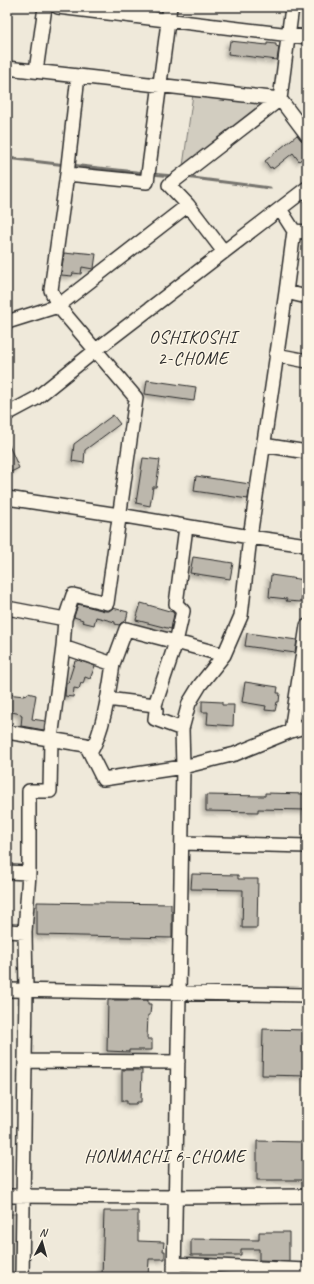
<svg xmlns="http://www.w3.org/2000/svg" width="314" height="1284" font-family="Caveat,sans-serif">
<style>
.green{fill:#d2cdc0;stroke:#7e7c76}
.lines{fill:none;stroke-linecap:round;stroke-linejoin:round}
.stream{stroke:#75736d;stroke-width:3}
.building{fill:#bcb7ac;stroke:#2b2b2b;filter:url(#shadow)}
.minor-casing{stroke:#2b2b2b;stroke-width:16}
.minor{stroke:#fcf5e5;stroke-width:13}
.labels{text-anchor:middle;stroke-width:3;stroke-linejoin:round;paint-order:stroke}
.neighbourhood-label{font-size:18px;letter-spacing:1px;fill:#2b2b2b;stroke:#fcf5e5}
</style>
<defs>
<filter id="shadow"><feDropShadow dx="-3" dy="3" stdDeviation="2" flood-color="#0004"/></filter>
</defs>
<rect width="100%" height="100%" fill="#efe9da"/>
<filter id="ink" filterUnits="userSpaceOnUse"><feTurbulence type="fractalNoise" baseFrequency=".025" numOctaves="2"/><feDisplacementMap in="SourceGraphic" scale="8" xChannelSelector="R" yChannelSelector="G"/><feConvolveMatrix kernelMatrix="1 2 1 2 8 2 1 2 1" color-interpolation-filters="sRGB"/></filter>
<g filter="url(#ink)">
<path class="green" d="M193 94 259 102 261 106 183 166Z
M7 1214H19L18 1277H7Z"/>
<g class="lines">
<path class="stream" d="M7 158 66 165
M71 165 145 173
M151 174 173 176
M185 177 270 188"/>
</g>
<path class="building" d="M230 41 267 45V43L276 44V46L279 47 277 60 228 54Z
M297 135 301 140 307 143V155L299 161 293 153 273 169 272 167 270 168 265 161Z
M74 252 96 254 94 268 93 269 82 267 81 274 73 273 72 276 61 275 64 253 74 254Z
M147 380 196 387 194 401 145 394Z
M113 415 120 424 85 450 84 463 72 461 74 444Z
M7 441 19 468 7 474Z
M143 458 160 460 156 487H153L150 506 136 503Z
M196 476 250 484 248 499 194 491Z
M193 557 233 563 230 579 190 573Z
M271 575 305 580 301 602 286 601 287 599 269 597Z
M141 603 173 612 174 614 171 629 136 620Z
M78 604 105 611H109L113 608 128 612 126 621 121 623 119 625 115 624V622L96 617 94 625 82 622 83 620 74 617Z
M247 633 297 640 295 653 245 646Z
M78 660 95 666 90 679 85 677 83 684 81 683 79 689 74 688 73 697 65 696 66 683H68L75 661H77Z
M245 682 278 687 277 693H280L279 702H277L275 711 265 710 266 706 242 702Z
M28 693 36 695 32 719 45 721 44 730 21 726 22 716H21V714L7 711V694L24 696V694L27 695Z
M202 701 222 702V705H234L233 726 207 724 208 712H202Z
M265 793 307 794V810L258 809V812L206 811V795L265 796Z
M192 874 238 875V879H258L257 928H242L243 890 191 889Z
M37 902 171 904V911H172V938L37 935Z
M108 1000H148V1004H151L150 1015H148L147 1039H152V1050H129V1052L107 1051Z
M263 1029 307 1030V1076L262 1075Z
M122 1070H142L141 1102H137L136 1104H127V1101H122Z
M257 1141 307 1142V1180H257Z
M104 1211H138V1241L164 1242 163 1251H165V1259H149L148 1277H102Z
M259 1232H289V1261L259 1260V1249H241V1255H191V1239L259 1240Z"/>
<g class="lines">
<defs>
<path id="minor" d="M58 7 307 37
M292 7 280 99 307 135
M7 68 78 76 67 174 147 182 170 7
M36 71 45 7
M78 76 280 99
M188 205 169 185 280 99
M294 231 307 232
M286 292 307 297
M7 322 58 306 51 290 67 174
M276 355 307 361
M7 414 35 399 96 350 307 188
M263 445 307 452
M7 498 119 515 250 537 307 545
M186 527 176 604 183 611 176 642 224 655
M7 608 65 619
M107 699 155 705
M182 729 155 719 156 711 155 705 176 642 126 629 113 664 63 647 65 619 73 595 107 603 136 398 58 306 188 205 224 252
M291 731 307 626
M7 732 86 745 103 779 183 767 235 754 291 731 307 726
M90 753C104 730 109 691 113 664
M182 843 307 846
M7 872 29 873
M7 931 25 932
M7 990 307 995
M25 1061 26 990 25 932 29 873V791H50L51 739 63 647
M7 1196 176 1197 307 1196
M174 1264 307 1270
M22 1277 25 1061 178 1062
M174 1277 183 767 182 729 189 703 200 685 224 655 241 616 250 537 286 292 294 231 280 209"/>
</defs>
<use href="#minor" class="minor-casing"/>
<use href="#minor" class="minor"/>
</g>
</g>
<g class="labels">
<g class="neighbourhood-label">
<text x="193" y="343">OSHIKOSHI<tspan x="193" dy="21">2-CHOME</tspan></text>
<text x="165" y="1162">HONMACHI 6-CHOME</text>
</g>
</g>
<rect width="314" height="1284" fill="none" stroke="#fcf5e5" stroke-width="24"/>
<rect x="12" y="12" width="290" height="1260" fill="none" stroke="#2b2b2b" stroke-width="1.5" filter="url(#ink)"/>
<g transform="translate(42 1242) rotate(6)" stroke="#fcf5e5" stroke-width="3" paint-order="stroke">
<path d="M0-3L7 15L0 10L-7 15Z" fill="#2b2b2b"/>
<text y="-6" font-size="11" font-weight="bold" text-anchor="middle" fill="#2b2b2b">N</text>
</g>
</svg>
